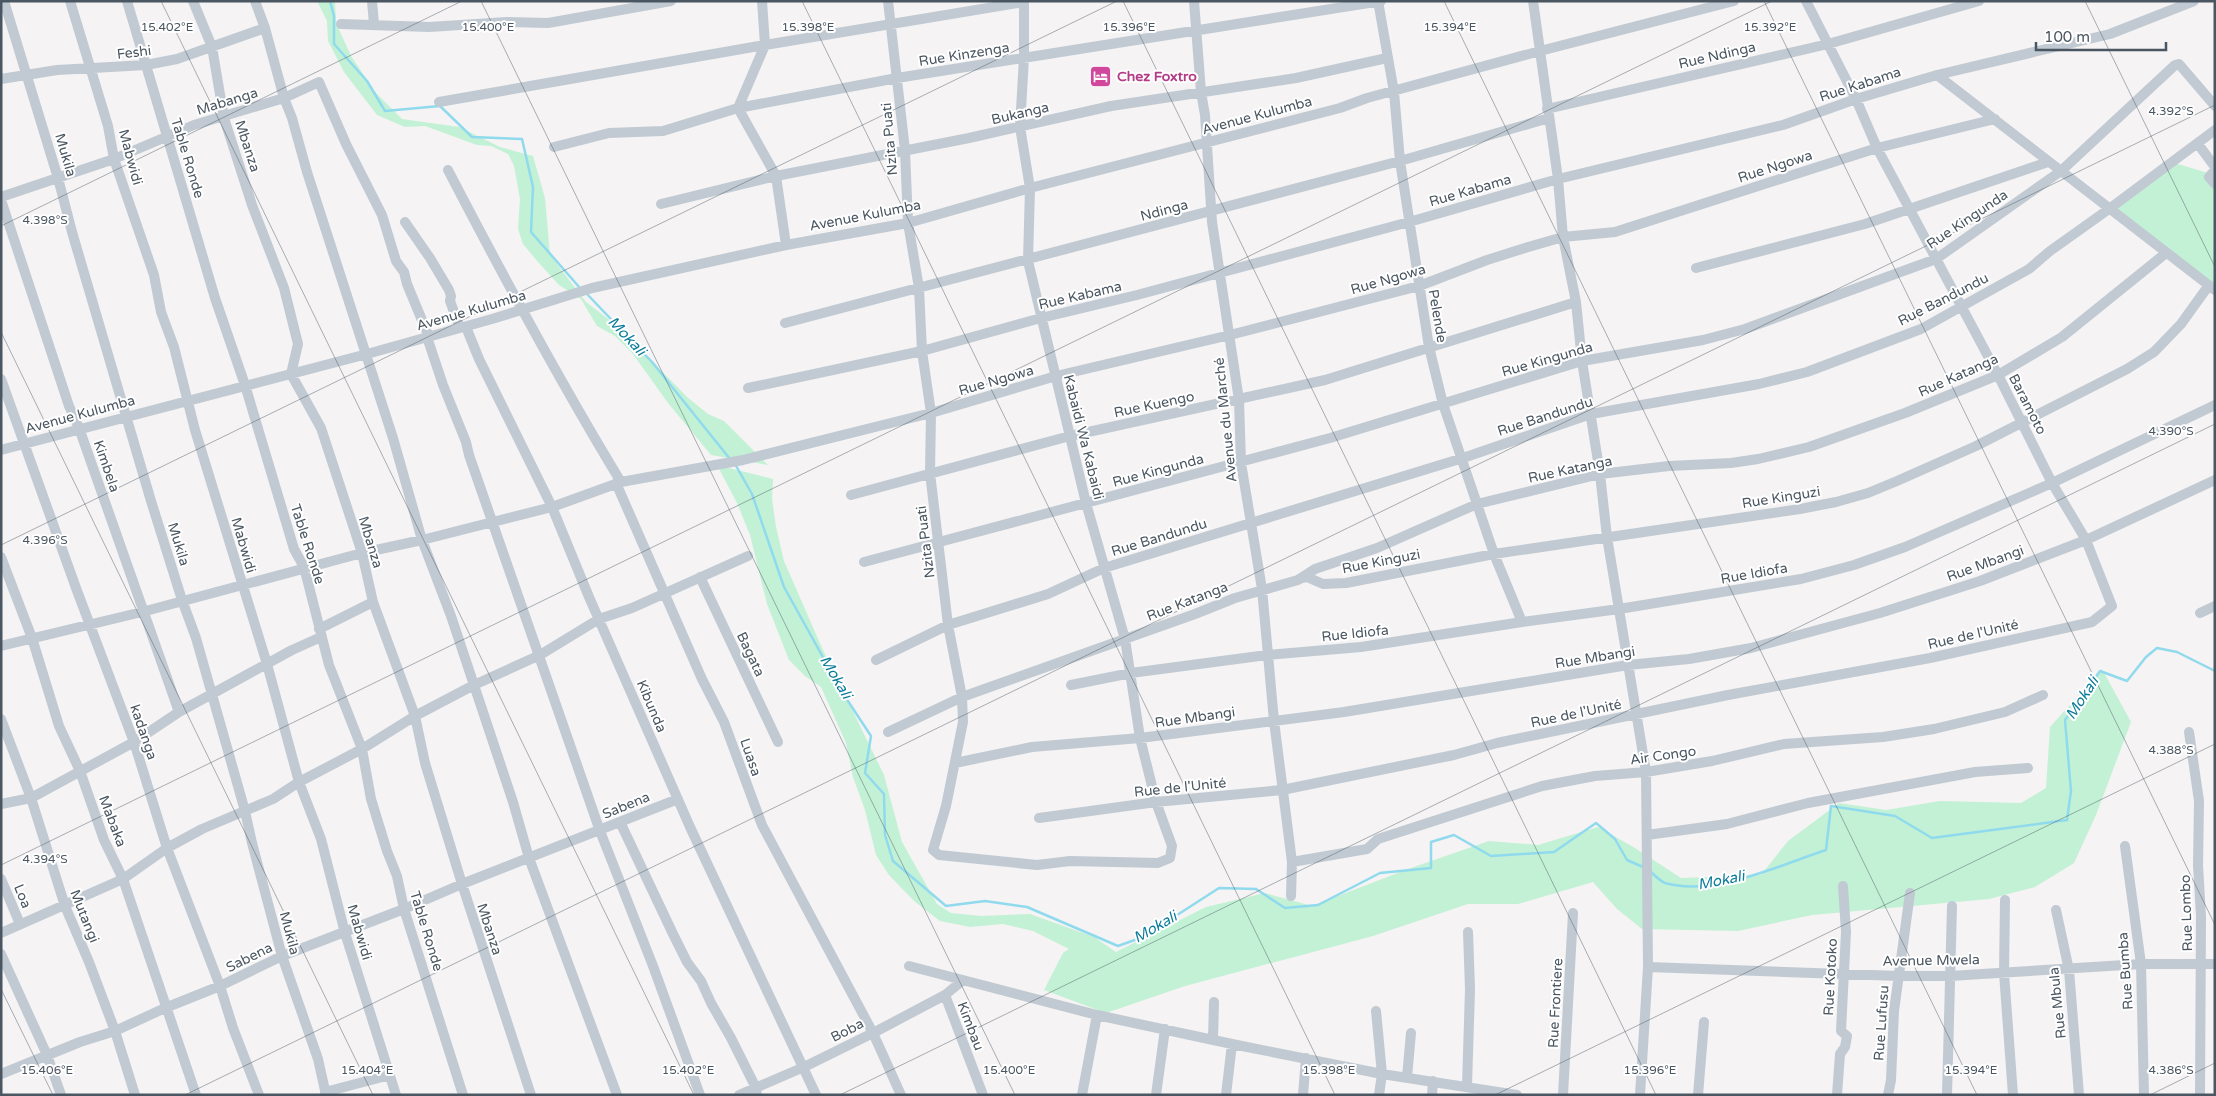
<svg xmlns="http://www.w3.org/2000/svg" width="2216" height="1096" font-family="'Varela Round',sans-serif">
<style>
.green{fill:#c3f1d5}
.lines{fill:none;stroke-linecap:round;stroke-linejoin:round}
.stream{stroke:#90daee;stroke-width:2.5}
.minor{stroke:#c1cad2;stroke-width:10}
.ticks{fill:none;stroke:#4a5661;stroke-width:1;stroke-opacity:0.45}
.labels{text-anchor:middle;stroke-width:4;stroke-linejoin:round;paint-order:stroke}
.street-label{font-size:14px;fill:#4a5661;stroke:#fff}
.hotel-label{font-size:14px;font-weight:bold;fill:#b23c85;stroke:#fff;text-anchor:start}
.water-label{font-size:15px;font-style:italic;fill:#0c7c9b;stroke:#fff}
.ticks-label{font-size:12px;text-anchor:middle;fill:#4a5661;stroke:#fff;stroke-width:4;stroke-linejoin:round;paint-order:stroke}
</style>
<rect width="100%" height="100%" fill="#f5f3f3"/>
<path class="green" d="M317 1H335L336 23 351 56 376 93 402 119 459 127 500 147 533 156 545 198 550 255 586 302 607 318 643 352 687 397 708 414 724 421 768 465 711 455 668 403 633 354 615 336 597 326 581 299 559 285 538 262 523 244 518 229 520 199 514 166 508 154 491 146 477 145 425 126 405 127 377 115 344 72 328 41 327 21Z
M2171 162 2215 175V289L2109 209Z
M717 465 773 479 772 499 776 527 784 561 822 648 884 775 902 842 937 904 951 913 981 916 1030 914 1094 937 1116 952 1206 907 1265 893 1312 906 1408 869 1489 841 1538 845 1598 827 1635 848 1681 878 1761 875 1788 841 1839 803 1886 810 1940 801 2021 803 2046 788 2050 727 2102 669 2131 722 2096 815 2074 863 2035 887 1989 899 1812 915 1738 931 1642 929 1617 909 1593 882 1518 904H1468L1373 936 1185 986 1106 1013 1044 990 1063 953 1069 949 1033 931 1003 924 970 927 940 921 914 901 889 875 876 855 865 810 853 777 846 743 821 687 805 676 789 660 767 604 750 535 737 503Z"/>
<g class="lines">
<path class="stream" d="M330 1 334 16V44L367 81 385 111 440 106 472 137 522 139 533 187 531 232 580 288
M586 293 652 362 730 459
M735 464 752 494 784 587 844 695 871 736 865 773 884 794 885 835 893 861 946 906 985 901 1027 907 1118 946 1143 937 1219 888 1256 889 1285 908 1318 905 1380 873 1431 868V842L1454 835 1491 856 1554 852 1596 823 1615 839 1627 860 1643 867
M1650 871C1654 875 1660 881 1665 883 1714 897 1780 865 1826 850L1831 806 1895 816 1932 838 2067 820 2071 791 2065 720 2100 671 2127 681 2146 657 2157 648 2177 652 2215 671"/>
<path class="minor" d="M4 1 58 178 72 232 151 501 182 600 196 638 245 811 252 843 282 956 318 1059 326 1095
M70 1 108 126 114 159 154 275 161 312 174 347 195 430 267 664 299 782 321 839 345 933 396 1095
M127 1 215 298 245 385 294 549 304 567 329 665 362 749 371 799 387 851 397 876 404 909 463 1095
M193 1 212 47 224 118 252 205 284 288 298 344 291 374 321 428 362 553 373 602 415 716 425 763 462 884 531 1095
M255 1 265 28 284 98 292 118 307 172 393 438 422 540 451 616 513 802 529 858 617 1095
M372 1 374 24
M762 1 765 45 738 108 776 176 786 245
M888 1 905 150 908 223 919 288 922 351 931 413 930 473 948 625 962 697 963 722 946 806 933 850 939 855 1037 865 1070 861 1158 863 1170 858 1172 846 1156 802 1140 738 1125 639 1086 503 1028 261 1030 188 1020 127 1024 58V1
M1194 1 1201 92 1205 115 1212 222 1239 400 1241 463 1262 589 1274 721 1292 862 1291 896
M1378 1 1394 92 1400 161 1429 347 1443 404 1494 554 1522 622
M1533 1 1558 179 1563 237 1576 302 1582 361 1600 474 1607 537 1646 772 1648 967 1640 1095
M341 24 429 27 507 22 548 23 671 1
M1937 75 2215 290
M1 79 57 70 146 65 177 59 265 28
M439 102 765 45 1024 2
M1547 109 1828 44 1979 1
M2198 144 2215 167
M554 147 609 133 663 131 738 108 897 78 1381 1
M448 170C503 276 559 380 621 482
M2215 170 2209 177 2215 184
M1 197 114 159 194 125 284 98 319 82 346 144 382 215 396 261 404 272 407 284 429 337
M1 200 69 406 79 428 179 712
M661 204 776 176 969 138 1111 106 1296 78 1387 58
M405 222 430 258 449 290 451 296 450 301 460 328
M1696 268 1865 224 2048 162
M785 323 1400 161 1549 118
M466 327 479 359 552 507 589 597 690 827 816 1095
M427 337 443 385 466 442 469 455 600 831 653 966 700 1095
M1 379 76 588 134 742 167 848 220 986 233 1028 259 1095
M748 388 922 351 1041 318 1137 295 1409 222 1558 179 1783 125 1856 99 1937 75 2110 34 2194 1
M1 450 367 354 492 319 592 288 786 245 908 223 1030 188 1340 108 1367 98 1540 51 1734 1
M616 483 702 679 724 722 762 825 873 1033 901 1095
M851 495 1070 436 1325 380 1576 302
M1 557 32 638 59 726 80 771 104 840 123 879 196 1095
M864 562 1330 438 1582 361 1703 340 1745 329 1936 259 2061 171 2175 65 2179 64 2215 106
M700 577 778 742
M1299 579 1307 577 1323 584 1346 583 1494 554 1800 509 1836 502 1868 493 1897 481 1976 446 2127 369 2154 352 2181 324 2209 285
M2200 613 2215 606
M319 629 373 602
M1 646 142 612 362 553 422 540 552 507 621 482 743 460 931 413 1056 376 1230 335 1419 286 1487 260 1525 248 1563 237 1615 232 1877 148 1995 119
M876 660 948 625 1048 594 1104 568 1463 458 1591 414 1759 384 1807 372 1921 329 2029 269 2050 251 2109 209 2215 130
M1071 685 1131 673 1267 655 1361 647 1522 622 1619 609 1801 579 1854 565 1905 547 2052 483 2215 405
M1 719 31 798 65 906 89 962 115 1031 135 1095
M888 732 962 697 1195 614 1235 598 1298 580 1315 569 1377 548 1477 504 1600 474 1669 466 1731 463 1758 459 1809 447 1905 413 1998 375 2062 337 2166 253
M2189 732 2199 801 2198 865 2201 916 2200 1095
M955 763 1032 747 1140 738 1344 712 1628 665 1689 659 1751 648 1880 613 1980 581 2086 540 2215 480
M1 804 31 798 134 742 179 712 292 650 321 637
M1039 818 1156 802 1282 790 1454 755 1497 743 1728 695 1930 658 2092 622 2112 606 2086 540 2052 483 1998 375 1877 148 1856 99 1806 1
M620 822 673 934 687 962 701 981 711 1003 731 1038 755 1086 757 1095
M1647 835 1727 824 1808 803 1975 772 2028 768
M2125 846 2141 964 2144 1095
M1292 862 1367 849 1378 839 1542 786 1595 776 1646 772 1712 761 1784 744 1883 737 1934 729 2005 712 2043 695
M1 879 20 924
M2005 900 2004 973 2013 1095
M2056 910 2069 970 2079 1095
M1 933 123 879 167 848 202 829 273 799 299 782 362 749 415 716 474 685 540 655 599 619 632 608 748 556
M1 954 47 1055 61 1095
M909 966 1097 1015 1232 1044 1382 1074 1517 1095
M1648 967 1899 976H1950L2141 964H2215
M945 995 983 1095
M1376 1011 1382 1074 1379 1095
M1213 1039 1214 1002
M1 1074 80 1042 115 1031 165 1008 220 986 282 956 404 909 462 884 678 799
M1407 1077 1411 1033
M1467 1086 1470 989 1468 932
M325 1092 390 1075
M739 1095 804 1067 873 1033 945 995 962 981
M1082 1095 1097 1015
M1156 1095 1165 1029
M1226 1095 1232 1044
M1303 1095 1306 1058
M1432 1095 1433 1081
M1563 1095 1573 913
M1698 1095 1704 1022
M1837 1095 1840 1054 1845 1047 1847 1036 1841 1031 1846 932 1843 886
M1888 1095 1891 1080 1894 1011 1910 893
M1947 1095 1952 906"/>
</g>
<path class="ticks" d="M161 1 694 1095M481 1 1015 1095M802 1 1335 1095M1123 1 1656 1095M1444 1 1977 1095M1764 1 2215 925M2085 1 2215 267M1 226 462 1M1 332 373 1095M1 545 1117 1M1 865 1772 1M1 989 53 1095M185 1095 2215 105M840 1095 2215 424M1495 1095 2215 744M2150 1095 2215 1063"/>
<defs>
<symbol id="hotel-square" viewBox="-11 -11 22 22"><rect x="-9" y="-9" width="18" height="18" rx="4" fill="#d1479c" stroke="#fff"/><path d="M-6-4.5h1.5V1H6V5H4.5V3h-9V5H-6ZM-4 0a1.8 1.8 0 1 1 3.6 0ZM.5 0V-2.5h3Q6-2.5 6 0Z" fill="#fff"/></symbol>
</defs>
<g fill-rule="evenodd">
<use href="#hotel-square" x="1088" y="64" width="25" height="25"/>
</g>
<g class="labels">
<g class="street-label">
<text transform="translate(134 52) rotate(-7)" y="5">Feshi</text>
<text transform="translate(964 54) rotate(-9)" y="5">Rue Kinzenga</text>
<text transform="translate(1717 55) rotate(-13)" y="5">Rue Ndinga</text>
<text transform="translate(1860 84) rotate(-18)" y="5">Rue Kabama</text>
<text transform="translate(227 101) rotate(-17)" y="5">Mabanga</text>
<text transform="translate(1020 113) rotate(-13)" y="5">Bukanga</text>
<text transform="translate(1257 115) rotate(-15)" y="5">Avenue Kulumba</text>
<text transform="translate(889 139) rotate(-95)" y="5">Nzita Puati</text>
<text transform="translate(248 146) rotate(72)" y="5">Mbanza</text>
<text transform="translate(66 155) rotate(74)" y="5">Mukila</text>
<text transform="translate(131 157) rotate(75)" y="5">Mabwidi</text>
<text transform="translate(188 158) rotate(73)" y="5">Table Ronde</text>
<text transform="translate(1775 166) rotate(-18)" y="5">Rue Ngowa</text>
<text transform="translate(1470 190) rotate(-16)" y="5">Rue Kabama</text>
<text transform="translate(1164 210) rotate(-15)" y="5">Ndinga</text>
<text transform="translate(865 215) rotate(-11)" y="5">Avenue Kulumba</text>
<text transform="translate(1967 219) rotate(-34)" y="5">Rue Kingunda</text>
<text transform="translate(1388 279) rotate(-16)" y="5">Rue Ngowa</text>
<text transform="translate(1080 295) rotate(-13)" y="5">Rue Kabama</text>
<text transform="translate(1943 299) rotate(-27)" y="5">Rue Bandundu</text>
<text transform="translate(471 310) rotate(-16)" y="5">Avenue Kulumba</text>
<text transform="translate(1438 316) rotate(80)" y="5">Pelende</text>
<text transform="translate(1547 359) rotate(-16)" y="5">Rue Kingunda</text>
<text transform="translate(1958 375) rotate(-24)" y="5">Rue Katanga</text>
<text transform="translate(996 380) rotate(-16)" y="5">Rue Ngowa</text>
<text transform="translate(1154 404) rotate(-12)" y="5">Rue Kuengo</text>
<text transform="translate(2028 404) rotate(63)" y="5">Baramoto</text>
<text transform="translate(80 414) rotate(-15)" y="5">Avenue Kulumba</text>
<text transform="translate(1545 416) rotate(-18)" y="5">Rue Bandundu</text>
<text transform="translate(1225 420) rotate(-96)" y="5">Avenue du Marché</text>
<text transform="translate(1084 437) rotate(76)" y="5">Kabaidi Wa Kabaidi</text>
<text transform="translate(107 466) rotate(71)" y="5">Kimbela</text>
<text transform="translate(1570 469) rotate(-12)" y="5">Rue Katanga</text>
<text transform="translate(1158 470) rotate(-15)" y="5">Rue Kingunda</text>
<text transform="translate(1781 497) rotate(-9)" y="5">Rue Kinguzi</text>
<text transform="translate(1159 537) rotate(-17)" y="5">Rue Bandundu</text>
<text transform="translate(371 542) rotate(73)" y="5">Mbanza</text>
<text transform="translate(925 542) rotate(-97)" y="5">Nzita Puati</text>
<text transform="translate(179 544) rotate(73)" y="5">Mukila</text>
<text transform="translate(308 544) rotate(72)" y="5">Table Ronde</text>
<text transform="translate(244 545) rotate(74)" y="5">Mabwidi</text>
<text transform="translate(1381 561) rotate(-11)" y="5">Rue Kinguzi</text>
<text transform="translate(1985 563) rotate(-20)" y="5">Rue Mbangi</text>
<text transform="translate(1754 573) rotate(-10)" y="5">Rue Idiofa</text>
<text transform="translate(1187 601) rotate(-21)" y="5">Rue Katanga</text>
<text transform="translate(1355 633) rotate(-6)" y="5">Rue Idiofa</text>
<text transform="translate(1973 634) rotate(-13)" y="5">Rue de l'Unité</text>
<text transform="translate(751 654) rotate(65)" y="5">Bagata</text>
<text transform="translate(1595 657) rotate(-9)" y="5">Rue Mbangi</text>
<text transform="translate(652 706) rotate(67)" y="5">Kibunda</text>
<text transform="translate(1576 713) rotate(-12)" y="5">Rue de l'Unité</text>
<text transform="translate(1195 717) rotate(-8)" y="5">Rue Mbangi</text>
<text transform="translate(144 732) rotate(71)" y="5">kadanga</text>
<text transform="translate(1663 755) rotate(-8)" y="5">Air Congo</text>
<text transform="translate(751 757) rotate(71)" y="5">Luasa</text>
<text transform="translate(1180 787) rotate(-6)" y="5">Rue de l'Unité</text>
<text transform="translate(626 805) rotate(-22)" y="5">Sabena</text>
<text transform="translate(113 821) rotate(69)" y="5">Mabaka</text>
<text transform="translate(23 896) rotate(68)" y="5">Loa</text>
<text transform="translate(2186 913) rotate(-92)" y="5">Rue Lombo</text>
<text transform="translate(85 916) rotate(68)" y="5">Mutangi</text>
<text transform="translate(490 929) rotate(72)" y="5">Mbanza</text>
<text transform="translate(427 931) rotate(73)" y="5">Table Ronde</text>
<text transform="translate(360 932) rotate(74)" y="5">Mabwidi</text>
<text transform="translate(290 933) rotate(75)" y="5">Mukila</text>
<text transform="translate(249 957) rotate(-26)" y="5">Sabena</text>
<text transform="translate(1931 960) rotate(-1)" y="5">Avenue Mwela</text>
<text transform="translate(2125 971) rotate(-94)" y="5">Rue Bumba</text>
<text transform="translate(1830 977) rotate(-87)" y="5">Rue Kotoko</text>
<text transform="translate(1555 1003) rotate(-87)" y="5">Rue Frontiere</text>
<text transform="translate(2057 1003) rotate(-96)" y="5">Rue Mbula</text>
<text transform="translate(1881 1023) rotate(-86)" y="5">Rue Lufusu</text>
<text transform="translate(971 1026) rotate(69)" y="5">Kimbau</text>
<text transform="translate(847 1030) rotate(-27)" y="5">Boba</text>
</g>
<g class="hotel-label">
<text x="1117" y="81">Chez Foxtro</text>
</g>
<g class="water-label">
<text transform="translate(627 336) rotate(47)" y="5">Mokali</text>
<text transform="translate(836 677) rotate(59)" y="5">Mokali</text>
<text transform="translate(2082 698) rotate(-57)" y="5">Mokali</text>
<text transform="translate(1721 880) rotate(-11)" y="5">Mokali</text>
<text transform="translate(1155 927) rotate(-30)" y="5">Mokali</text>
</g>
</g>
<g class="ticks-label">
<text x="167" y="31">15.402°E</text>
<text x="488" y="31">15.400°E</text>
<text x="808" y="31">15.398°E</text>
<text x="1129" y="31">15.396°E</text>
<text x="1450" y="31">15.394°E</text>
<text x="1770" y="31">15.392°E</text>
<text x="2171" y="115">4.392°S</text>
<text x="45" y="224">4.398°S</text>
<text x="2171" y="435">4.390°S</text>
<text x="45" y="544">4.396°S</text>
<text x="2171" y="754">4.388°S</text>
<text x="45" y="863">4.394°S</text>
<text x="2171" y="1074">4.386°S</text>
<text x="47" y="1074">15.406°E</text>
<text x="367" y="1074">15.404°E</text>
<text x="688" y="1074">15.402°E</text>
<text x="1009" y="1074">15.400°E</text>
<text x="1329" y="1074">15.398°E</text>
<text x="1650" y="1074">15.396°E</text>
<text x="1971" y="1074">15.394°E</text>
</g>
<rect width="2216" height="1096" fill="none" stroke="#4a5661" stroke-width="5"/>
<path d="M2036 42v8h130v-8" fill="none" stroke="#4a5661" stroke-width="2.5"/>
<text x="2044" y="42" font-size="15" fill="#4a5661" stroke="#ffffff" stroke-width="4" paint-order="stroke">100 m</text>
</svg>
